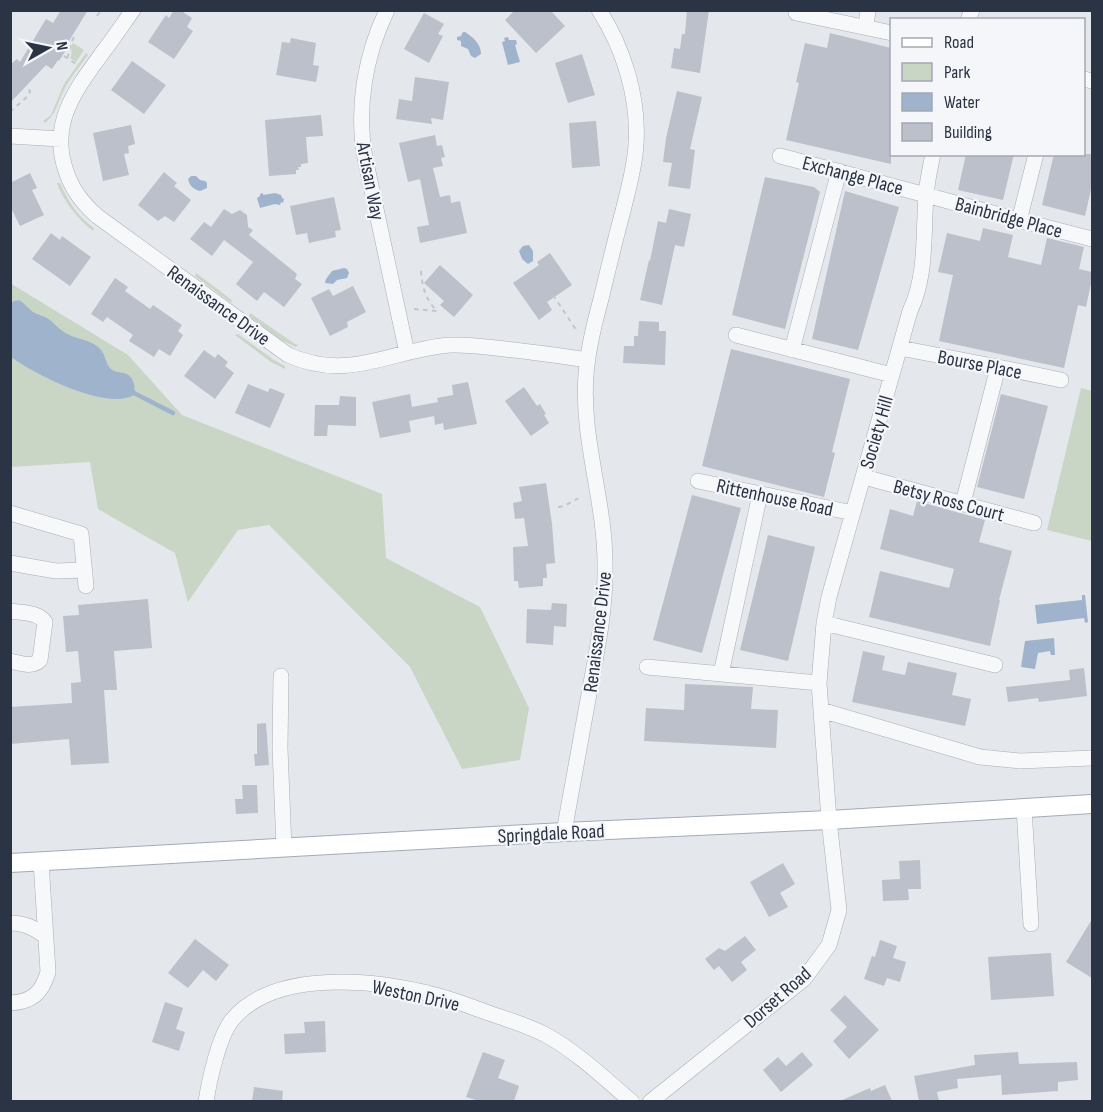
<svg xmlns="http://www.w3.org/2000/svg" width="1103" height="1112" font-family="'Sofia Sans Condensed',sans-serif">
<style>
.green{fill:#c9d6c5}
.water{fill:#9fb4cc}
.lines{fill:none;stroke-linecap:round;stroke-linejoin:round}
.stream{stroke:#9fb4cc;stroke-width:4.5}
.building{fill:#bbc0ca}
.minor-casing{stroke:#a9aeb7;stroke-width:16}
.major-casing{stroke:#a3abb8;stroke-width:20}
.path{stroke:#c2c5cb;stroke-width:2;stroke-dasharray:4.5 4.5;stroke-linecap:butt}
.minor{stroke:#f7f8fa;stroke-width:15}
.major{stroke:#fff;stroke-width:18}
.labels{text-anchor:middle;stroke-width:4.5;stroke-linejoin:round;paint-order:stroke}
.street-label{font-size:20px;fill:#2b3445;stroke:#f4f6f9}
</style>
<rect width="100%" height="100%" fill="#e4e7ec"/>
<path class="green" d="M73 43 84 50 76 62 70 58C73 54 70 48 73 43Z
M86 53 88 55C80 66 70 78 64 90 58 102 56 114 45 123L43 121 51 115 64 84Z
M57 183H60C67 200 78 217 94 228L93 231C77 218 64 202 57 183Z
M196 273 233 301 230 302 195 276Z
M10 283 128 355 182 415 382 494 386 558 480 607 529 708 520 760 462 769 410 667 269 525 238 530 188 602 175 553 98 509 90 462 11 467Z
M250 313 295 344 298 345 296 347 281 340 249 316Z
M238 334 274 360 285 366V369L271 362 235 335Z
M1081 388 1092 391V541L1047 530Z"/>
<path class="water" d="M463 32H465C473 37 481 44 481 54L475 58 471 56 468 49 461 46V41L457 40V37L461 36Z
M508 37 509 40H516L517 44 515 45 520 62 508 65 502 42 505 41 504 38Z
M191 176H196L200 180 205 181 207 183V188L200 191C194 190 189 185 188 179Z
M263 193V195L275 193 281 195 282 198 284 199 283 203 281 202 280 205 275 204 260 208 257 198 260 196V194Z
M529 245 533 251V261L528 264 522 259 519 251 523 246Z
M344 268 347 269 349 273 347 278 337 280 333 284 325 283 326 279 332 271Z
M19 300C24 303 28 308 33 312 38 315 45 316 50 320 55 324 59 329 64 332 74 339 89 339 98 347 105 352 105 361 109 367 117 378 135 364 135 394 110 413 32 373 11 357V303L14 301Z
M1082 595H1085L1088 622 1085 623 1084 618 1037 624 1035 605 1082 600Z
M1054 638 1055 655H1051L1050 651 1038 653 1035 669 1021 667 1025 641Z"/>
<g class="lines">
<path class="stream" d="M130 391 173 413"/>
</g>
<path class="building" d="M61 10H88L64 49 66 50 59 61 58 60 52 69 46 65 10 103V65L17 59 20 62 46 19 53 23Z
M174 10H180L192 18 187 27 193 31 174 59 148 42 166 15 169 18Z
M515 10H550L565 26 536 53 505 20Z
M687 10H709L700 73 671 68 674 48 680 49 682 34H685Z
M424 13 444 24 438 34 443 36 429 63 404 49Z
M830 33 891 48V164L786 140 799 83 796 82 805 43 827 48Z
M291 38 316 43 313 65 319 66 316 82 276 75 282 42 290 43Z
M582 54 595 95 568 103 555 63Z
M132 61 166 85 144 114 111 90Z
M415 77 449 82 443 120 431 118 432 124 396 119 399 99 412 101Z
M677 91 702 97 690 149 695 150 690 189 668 186 672 163 663 162 666 138Z
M321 115 323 136 306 137 308 163 301 164V167H298L299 170H296V174L269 176 265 120Z
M596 121 600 166 572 168 569 123Z
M131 125 135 144 128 146 129 153 124 154 129 175 103 181 93 133Z
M435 135 437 146 442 145 445 157 441 158 443 166 433 168 440 197 450 195 451 203 460 201 467 233 420 243 417 227 429 225 420 179 408 182 399 143Z
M966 154H1014L1003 200 958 190Z
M1054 154H1092V185L1085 216 1042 205Z
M164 172 177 183 174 186 191 200 174 222 165 216 158 221 138 205Z
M30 173 37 188 32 190 44 215 20 226 10 206V183Z
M765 177 814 187 820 192 785 329 732 315Z
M845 191 899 207 858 350 812 339Z
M334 197 341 230 335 231 336 237 309 243 307 233 296 235 290 206Z
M224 209 232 214 240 210 247 215 248 227 253 230 249 235 297 274 295 279 302 284 284 307 264 292 257 301 236 284 253 262 224 240 212 256 190 239 204 222 211 227Z
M669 209 691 214 684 247 675 245 662 305 640 300 649 260 650 261 658 221 666 223Z
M983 228 1013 235 1008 257 1041 265 1047 238 1084 247 1079 269 1092 272V279L1086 307 1078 305 1064 368 939 341 953 275 938 272 947 233 980 241Z
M51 233 60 240 62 236 91 257 70 286 32 259Z
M550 253 572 285 547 302 552 310 539 320 513 283 539 265 537 262Z
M440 265 473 295 454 317 440 305 444 301 424 283Z
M115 278 128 287 125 291 150 309 153 305 182 325 178 331 183 335 170 356 159 349 154 357 129 341 133 335 107 317 103 322 91 314Z
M353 286 366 312 347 322 348 327 330 336 311 298 329 289 333 296Z
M639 321 659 322V331H666L665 365 623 363 624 346H634V336H638Z
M731 349 850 379 832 452 835 453 824 497 702 466Z
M204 350 215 358 218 354 228 362 225 366 234 373 215 399 184 376Z
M468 382 477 424 444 430 443 423 435 425 434 416 409 421 411 432 380 438 372 402 410 394 412 407 438 402 437 398 453 395 452 385Z
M248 384 268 392 270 388 285 394 270 428 235 413Z
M524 387 537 406 540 404 546 414 544 415 549 423 531 436 505 401Z
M1001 394 1048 406 1024 499 977 487Z
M340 396 356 397V426L328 425 327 436H314L315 405H339Z
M546 483 552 524 555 563 546 564 547 578H543V586L519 588 518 581H514L513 547 528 546 524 518 515 519 513 503 522 501 519 487Z
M692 495 741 508 702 653 653 640Z
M917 501 985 520 979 542 1012 551 999 600H1000L990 646 869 617 880 571 949 588 954 569 880 549 890 509 913 516Z
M768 535 815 547 788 661 740 650Z
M148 599 152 648 114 651 117 690H104L109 763 71 765 69 739 10 744V707L72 703 71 683 81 682 78 651 66 652 63 616 79 615 78 605Z
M552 603 567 604 566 627 554 626 553 645 526 643 527 609 551 610Z
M863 651 885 656 882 670 905 675 908 662 957 673 952 695 971 699 965 726 852 702Z
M1084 668 1087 696 1039 702 1038 698 1008 702 1006 687 1070 680 1069 670Z
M685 684 753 687 751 709 778 710 776 748 644 741 646 708 684 710Z
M266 723 269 765 255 766 254 754H257V724Z
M242 785H257L258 813 236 814 235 799H243Z
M920 860 921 889H908L909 900 883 901 882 880 900 879 899 861Z
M783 863 795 884 780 893 788 907 769 917 750 882Z
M1092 919V978L1066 962Z
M745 936 756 950 741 962 747 970 732 982 719 966 714 970 705 959 719 948 725 951Z
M195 939 229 965 216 981 203 970 188 988 168 973Z
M880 940 897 946 893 958 906 962 900 982 887 978 884 986 864 979 872 956 875 957Z
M1051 953 1054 996 991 1000 988 957Z
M845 995 879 1030 849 1059 833 1041 847 1027 830 1010Z
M165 1002 183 1008 176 1029 185 1032 179 1051 152 1042Z
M325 1021 326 1052 285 1054 284 1034 305 1033 304 1022Z
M483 1052 505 1060 498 1078 519 1086 514 1101H479L466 1097Z
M802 1052 813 1065 781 1092 763 1070 778 1057 786 1066Z
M1018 1052 1019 1064 1077 1062 1078 1080 1058 1082V1091L1002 1095 1001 1075 957 1079 958 1088 937 1092 939 1101H919L914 1076 975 1065 974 1055Z
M885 1085 892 1101H840L870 1088 871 1091Z
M254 1087 283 1091 282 1101H252Z"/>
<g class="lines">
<defs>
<path id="minor" d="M133 10C123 24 113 39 103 52 76 89 49 123 66 171 72 190 82 203 97 216L288 355C350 382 389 350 450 345 471 344 493 348 514 350 539 353 563 356 587 360
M387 10C365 56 356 108 365 158L407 353
M796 13 892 33
M968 20 972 10
M866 27 868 10
M1084 79 1092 81
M10 136 61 139
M780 156C884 183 988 213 1092 239
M1019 221 1036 154
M736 335 892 375
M900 348 998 367 1061 380
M792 350 839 171
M864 477 1034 523
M698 481 853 513
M963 503 998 367
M10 513 81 534 86 586
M10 563 56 571 84 570
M10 611C22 613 38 612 45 622L40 660C32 668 20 663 10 661
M824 623 995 665
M647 667 819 683
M721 674 760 494
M281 676 280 748 284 848
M821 710 980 757 1020 761 1092 758
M1024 808 1031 924
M564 832C572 786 581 740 589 694 597 651 606 608 605 564 605 500 581 439 586 375 588 349 594 324 601 299 608 270 615 240 623 211 628 189 635 167 636 144 639 98 624 49 599 10
M10 923C25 923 34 928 45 936
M10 1003C32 1002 42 993 48 972L41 861
M206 1102C209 1081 219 1036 232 1020 275 968 377 980 435 995 452 999 469 1006 486 1012 506 1019 527 1025 546 1035 577 1052 604 1078 632 1102
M650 1102 804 979 829 945 839 910 829 820 819 683 824 623 829 597 910 311C927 276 923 234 926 196 927 182 930 168 933 154"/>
<path id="major" d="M10 863 564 832 829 820 1092 804"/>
</defs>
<use href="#minor" class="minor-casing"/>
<use href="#major" class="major-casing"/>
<path class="path" d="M97 16 101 10
M64 56 76 64
M67 58C71 51 69 46 74 37
M10 112 29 95 30 91 27 87
M553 295 577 331
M414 309 437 311C425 299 422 286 421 270
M558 507C569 506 571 500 581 498"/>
<use href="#minor" class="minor"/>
<use href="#major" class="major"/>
</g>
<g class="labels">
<g class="street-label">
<text transform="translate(853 175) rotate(15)" y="7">Exchange Place</text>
<text transform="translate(371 181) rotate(79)" y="7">Artisan Way</text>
<text transform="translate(1009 217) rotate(15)" y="7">Bainbridge Place</text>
<text transform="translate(219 305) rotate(36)" y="7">Renaissance Drive</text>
<text transform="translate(980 364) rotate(11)" y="7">Bourse Place</text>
<text transform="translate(876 432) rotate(-74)" y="7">Society Hill</text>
<text transform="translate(775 497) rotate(12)" y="7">Rittenhouse Road</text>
<text transform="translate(949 500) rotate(15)" y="7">Betsy Ross Court</text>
<text transform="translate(597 632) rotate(-83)" y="7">Renaissance Drive</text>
<text transform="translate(551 833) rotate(-3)" y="7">Springdale Road</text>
<text transform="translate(416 995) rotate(12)" y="7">Weston Drive</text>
<text transform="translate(777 997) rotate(-41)" y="7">Dorset Road</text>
</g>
</g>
<rect width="1103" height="1112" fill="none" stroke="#2b3445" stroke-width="24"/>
<rect x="890" y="18" width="195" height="138" fill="#f4f6f9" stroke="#a4a8b1" stroke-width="1.5"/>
<rect x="902" y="38" width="30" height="9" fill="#ffffff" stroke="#a4a8b1" stroke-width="1.5"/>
<text x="944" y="48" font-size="18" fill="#2b3445">Road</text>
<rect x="902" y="63" width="30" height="18" fill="#c9d6c5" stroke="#a4a8b1" stroke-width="1.5"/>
<text x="944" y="78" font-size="18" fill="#2b3445">Park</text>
<rect x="902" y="93" width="30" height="18" fill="#9fb4cc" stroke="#a4a8b1" stroke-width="1.5"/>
<text x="944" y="108" font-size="18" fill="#2b3445">Water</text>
<rect x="902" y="123" width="30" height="18" fill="#bbc0ca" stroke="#a4a8b1" stroke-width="1.5"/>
<text x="944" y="138" font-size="18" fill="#2b3445">Building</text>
<g transform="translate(48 48) rotate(81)" stroke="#f4f6f9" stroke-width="4.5" paint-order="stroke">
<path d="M0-4.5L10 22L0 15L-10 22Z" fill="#2b3445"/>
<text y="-9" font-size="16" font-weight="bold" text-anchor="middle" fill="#2b3445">N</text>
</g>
</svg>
